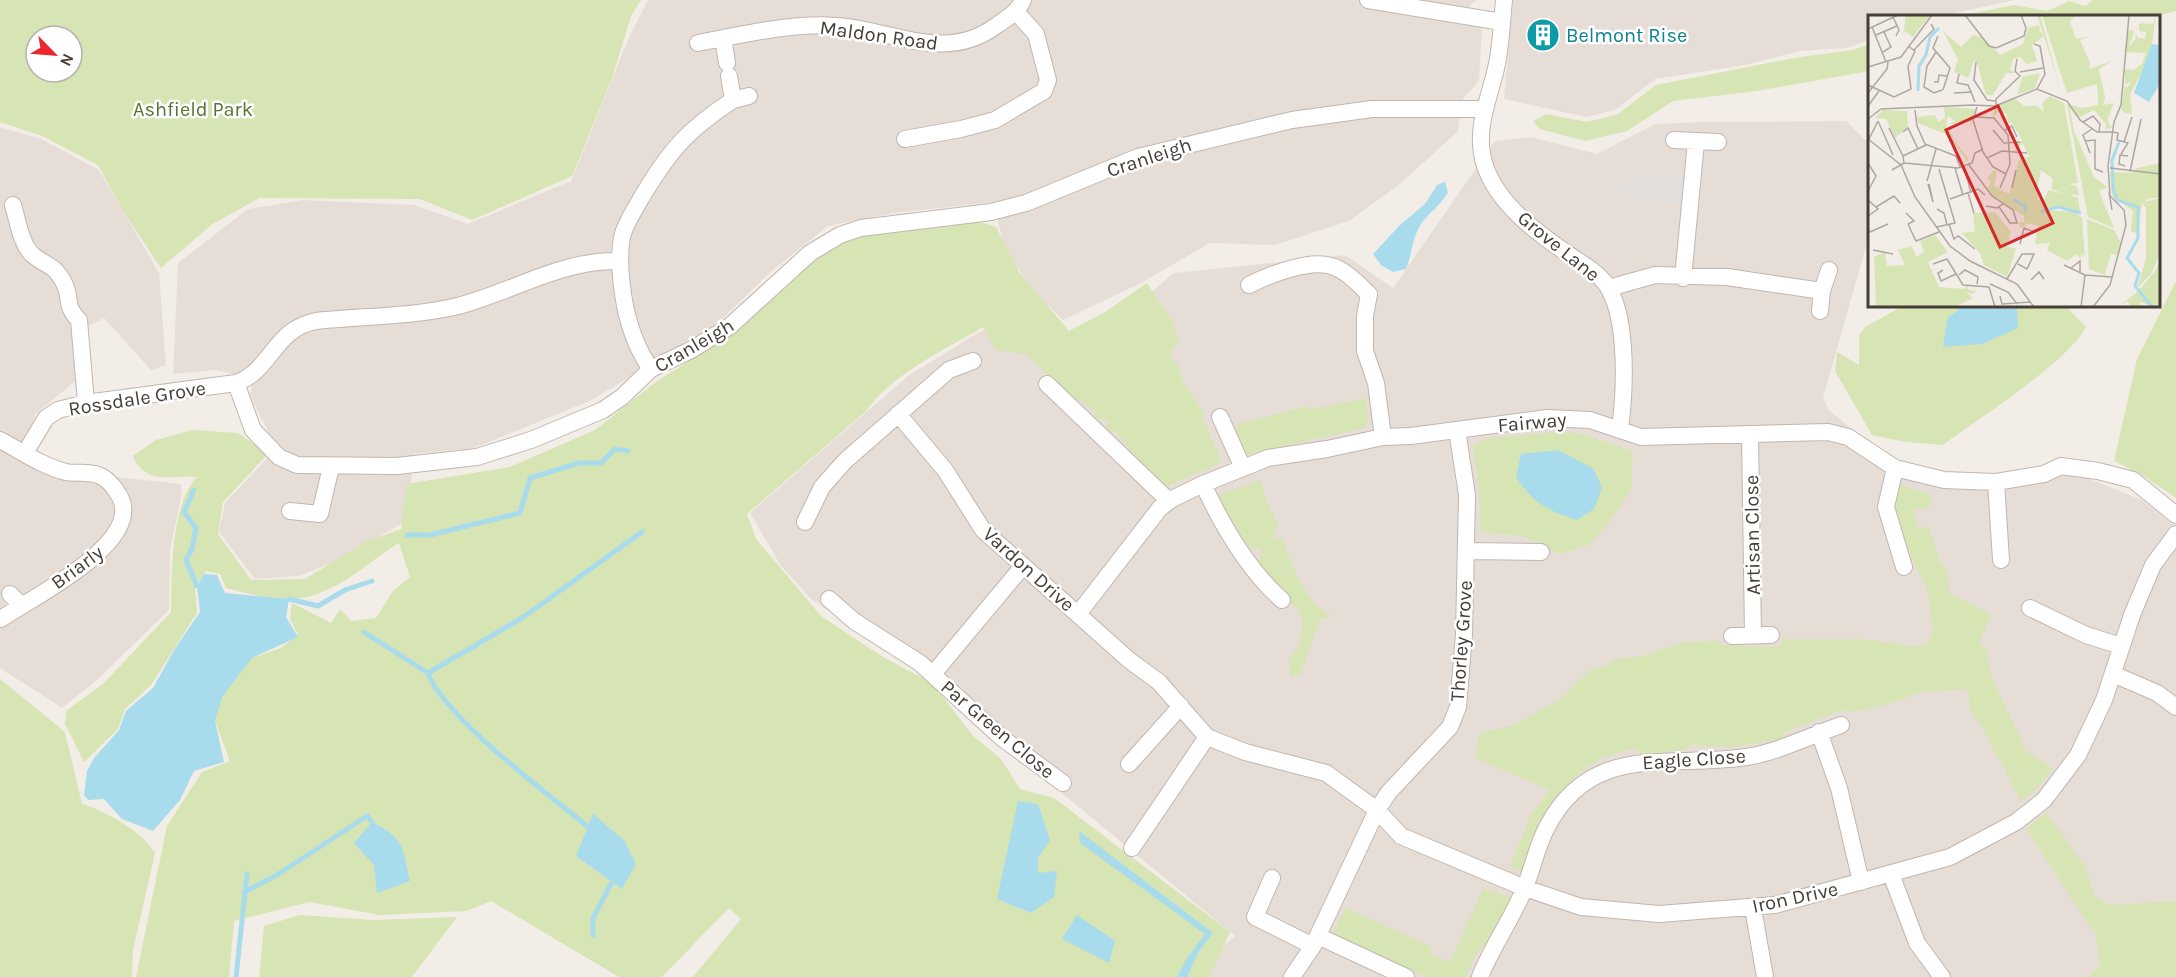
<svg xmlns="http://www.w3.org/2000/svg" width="2176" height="977" font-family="Karla,sans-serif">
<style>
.residential{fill:#e6ded6}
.green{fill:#d7e4b3;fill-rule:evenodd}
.parking{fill:#e1dedc}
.water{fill:#a8dcec}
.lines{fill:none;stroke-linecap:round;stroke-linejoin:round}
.stream{stroke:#a8dcec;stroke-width:5}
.minor-casing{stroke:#c1b6ae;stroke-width:18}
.minor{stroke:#fff;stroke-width:16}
.labels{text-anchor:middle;stroke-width:5;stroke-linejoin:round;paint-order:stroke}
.street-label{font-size:20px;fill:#463d37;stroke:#fff}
.culture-label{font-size:20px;fill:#0d838f;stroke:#fff;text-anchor:start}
.park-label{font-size:20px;fill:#55742e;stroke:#fff}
.inset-river{fill:none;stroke:#a8dcec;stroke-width:3}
.inset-road{fill:none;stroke:#aea7a1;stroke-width:1.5}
.view{fill:#d62828;fill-opacity:0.15;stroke:#d62828;stroke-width:3}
.inset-edge{fill:none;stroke:#463d37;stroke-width:3}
</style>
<rect width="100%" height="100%" fill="#f3ede8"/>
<path class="residential" d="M648 0H1477L1470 5V22L1482 29 1479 81 1462 100 1458 131 1399 185 1349 221 1275 245 1210 243 1141 283 1063 320 1034 292 1004 248 994 202 893 213 828 226 775 268 719 322 592 400 474 448 413 454 410 502 405 522 329 564 299 576 255 579 219 532 225 503 277 448 250 396 253 379 216 370 173 374 178 263 248 209 302 200 414 205 468 224 571 181 629 37Z
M1513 0H2015L1941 16H1870V40L1847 48 1800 51 1745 65 1655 79 1615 110 1586 117 1504 99Z
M1846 121 1870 145V232L1823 398 1829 410 1888 460 1966 488 2077 474 2142 500 2176 527V901L2093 907 2100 965 2088 977H1206L1217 952 1235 936 954 704 945 691 811 599 781 566 750 513 908 376 1007 315 1035 345 1133 307 1174 273 1345 255 1393 288 1495 141 1531 137 1597 154 1655 124 1700 122Z
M0 127 41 139 99 170 159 273 166 365 151 370 104 318 72 335 77 380 35 414 25 453 26 464 75 477 99 475 181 484 182 493 170 550 169 610 96 681 62 708 0 668Z"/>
<path class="green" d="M0 0H641L631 16 612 78 572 176 472 220 420 199 259 198 211 225 161 268 123 211 98 165 42 136 0 122ZM36 36H72V72H36Z
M2093 0H2176V11L2155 16H1959L2014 5 2047 11 2069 1 2086 6Z
M1870 44V71L1756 91 1673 101 1627 131 1585 141 1540 129 1533 121 1546 114 1587 122 1618 114 1656 85 1794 58 1852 50Z
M969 219 996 227 1019 272 1069 331 1105 312 1147 283 1172 321 1179 342 1171 350V359L1178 364 1182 379 1204 413 1202 417 1219 455 1220 463 1163 488 1131 456 1126 443 1115 431 1109 433 1106 430 1108 422 1104 418 1095 421V412L1082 400H1075L1025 354 996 350 983 327C941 352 894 373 865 412L747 514 756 539 821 616 883 657 932 683 973 736 1001 759 1020 789 1054 798 1230 932 1209 977H693L741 919 729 908 662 977H619L491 901 467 911 380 915 309 902 234 921 229 977H136L167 826 202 772 230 761 215 721 221 697 252 658 279 649 298 635 290 619 292 603 331 623 340 609 351 621 376 618 393 591 410 577 399 543C366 563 335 596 294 599 272 601 247 593 226 588L220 574 206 571 195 588 197 613 151 685 125 709 118 729 84 762 65 724 66 711 104 683 171 612C172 574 170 506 197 477 171 475 145 486 133 456L156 440 192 430 238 433 265 451V457L223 502 218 534 251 580 305 579 367 541 401 529 406 484 510 467 595 430 656 382 736 331 820 253 848 239 909 225Z
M2176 281V498L2144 476 2114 461 2137 359Z
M1903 306H2066L2086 327C2068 362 1978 419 1943 445L1905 442 1872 435 1835 371 1837 352 1859 365V335L1865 327Z
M1366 398 1368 422 1364 428 1249 454 1243 449 1236 428 1239 424 1308 406 1309 410Z
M1562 432 1582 434 1633 451 1631 490 1613 517 1590 544 1560 554 1523 536 1481 532 1479 486 1473 445 1489 438Z
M1261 480 1265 497 1279 527 1274 531 1275 539 1282 538C1293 565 1305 606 1334 616L1320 619 1301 673 1291 677 1288 661 1299 646 1303 622 1298 609 1272 583 1258 560 1262 554 1258 548 1251 549 1225 517 1215 496Z
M1898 484 1931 495 1930 508 1914 509 1917 528 1929 527 1940 562 1948 571 1949 593 1991 614 1979 644 1987 649 1990 673 2026 751 2053 769 2036 790 2021 801 1983 729 1970 710 1968 689 1921 692 1886 705 1847 713 1845 709 1784 732 1785 738 1735 747 1690 745 1685 750 1641 754 1636 748C1621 752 1605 755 1592 764 1553 789 1537 831 1523 872L1510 866 1532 813 1550 790 1475 758 1480 733 1514 725 1561 698 1591 669 1604 668 1616 659 1643 656 1683 642 1720 641V645L1780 647 1783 639H1862L1917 647 1928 643 1933 631 1927 588 1905 545 1891 504Z
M0 679 65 732 82 804C104 810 144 833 155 853L133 950 132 977H0Z
M2047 813 2086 868 2094 894 2100 900 2110 905 2176 901V977H2088L2100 965 2095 929 2093 931 2026 828Z
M1483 889 1512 897 1488 946 1480 947 1465 977H1426L1333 934 1346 908 1432 947 1430 954 1450 962Z
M300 915 373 920 457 917 412 977H259L264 926Z"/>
<path class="parking" d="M1646 172 1692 177 1689 205 1632 199 1630 195 1619 198 1615 181Z"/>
<path class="water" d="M1445 182 1448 192C1441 206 1430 211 1421 224 1412 238 1412 254 1406 269L1393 272 1381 265 1373 254 1399 226 1425 204 1437 185Z
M1964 306H2017L2018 328 1982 344 1943 347 1948 317Z
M1558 450 1594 469 1602 488 1594 509 1577 520C1547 510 1534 504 1516 477L1521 454Z
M204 574 217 575 225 593 289 599 286 617 298 637 252 658 222 697 215 721 224 762 194 771 180 800 153 831 122 819 104 799 88 800 84 795 87 771 94 758 119 730 126 711 153 688 174 650 200 612 197 586Z
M1018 801 1038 804 1050 840 1038 858V873L1057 871 1054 897 1031 913 997 899Z
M593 814 624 840 636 864 622 889 576 856Z
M372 822C405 838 402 847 410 881L377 893 374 865 354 843Z
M1079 831 1213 933 1199 951 1187 977H1177L1187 958 1205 934 1080 843Z
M1077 915 1115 941 1109 963 1062 939Z"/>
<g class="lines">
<path class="stream" d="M194 490 184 512 196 528 192 549 186 560 197 586
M407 535H430L520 513 530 478 579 463H601L615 449 628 451
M289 599 318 606 345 590 372 581
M364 632 428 673 522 618 642 532
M428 673C444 717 547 793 587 826
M244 892 277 875 367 816 372 822
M593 935V918L611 884
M236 977 247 874"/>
<defs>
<path id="minor" d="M1368 0 1502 22
M1504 0C1502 21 1501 43 1497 64 1490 98 1473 130 1485 166 1498 204 1536 232 1568 254 1582 264 1600 273 1609 289 1628 322 1625 392 1620 429
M698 43 723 38
M727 63 723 38C760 31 800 23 837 26 893 30 946 64 997 25 1007 18 1018 12 1023 0
M733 100 749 96
M905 139 961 129 995 120 1044 91 1048 80 1036 34 1016 12
M1674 140 1718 142
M13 205C18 221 21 246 34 256 48 267 55 265 64 283 72 298 64 306 79 320L86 403
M620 261C563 259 512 292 458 306 412 317 363 316 316 321 274 329 271 371 236 383L253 430 279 457 297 465 397 466 477 457 531 440 603 410 622 397 651 369 691 350 730 326 810 253 840 235 861 228 991 212 1026 203 1138 157 1292 120 1372 109H1484
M1683 278 1696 142
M1249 285C1269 275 1309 259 1331 266 1346 270 1358 284 1369 294L1365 316V351L1376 383 1383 437
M1609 288 1655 275 1727 277 1822 291
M1820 311 1822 291 1829 270
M651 369C637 350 630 329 625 306 621 284 618 259 622 237 625 224 634 211 640 200 669 151 686 131 733 100L729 76
M1047 384 1169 501
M898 414 945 470 983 530 1129 660 1159 682 1207 737 1245 752 1326 773 1377 810 1401 836 1525 888 1581 907 1659 914 1775 905 1950 857 2016 822 2044 800 2078 755 2104 700 2132 615 2153 565 2176 534
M1220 417 1243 468
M1750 435 1753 635
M0 440C21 451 42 466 66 472 76 474 88 471 98 475 107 478 115 488 120 497 144 543 31 598 1 619
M25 453 46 418 58 410 86 403 236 383
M1895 468 1886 507 1904 567
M1996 482 2001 560
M1203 484C1222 525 1248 570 1282 600
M290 511 320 514 331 467
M805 522 822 487 845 461 949 370 973 361
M1466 551 1541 552
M10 594 21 605
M829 599 854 621 920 663 1002 738 1063 783
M2030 608 2086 635 2121 646
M1078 614 1160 508 1172 499 1203 484 1268 458 1327 449 1383 437 1411 436 1547 418 1590 420 1641 437 1828 432 1848 437 1895 468 1944 480 1996 482 2044 474 2061 466 2098 471 2133 480 2176 515
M1732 636 1771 635
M933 674 1023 566
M2113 674 2157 693 2176 707
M1819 732 1839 788 1861 882
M1129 764 1181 706
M1132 848 1207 737
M1891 874 1917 943 1942 977
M1272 878 1255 917 1313 946
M1753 908 1765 977
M1318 936 1406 977
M1292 977 1313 946 1377 810 1389 792 1450 727 1458 707 1464 634 1467 495 1457 430
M1480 977C1492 946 1513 918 1525 887 1533 867 1537 846 1547 827 1592 741 1669 769 1746 757 1776 753 1812 735 1841 725"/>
</defs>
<use href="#minor" class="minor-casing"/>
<use href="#minor" class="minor"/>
</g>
<defs>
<symbol id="building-disc" viewBox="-11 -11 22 22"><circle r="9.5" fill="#0f9aa8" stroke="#fff"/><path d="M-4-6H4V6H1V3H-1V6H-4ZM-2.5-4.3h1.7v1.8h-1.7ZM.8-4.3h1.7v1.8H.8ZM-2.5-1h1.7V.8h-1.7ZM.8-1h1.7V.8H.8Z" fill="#fff"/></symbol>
</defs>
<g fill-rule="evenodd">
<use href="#building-disc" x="1524" y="16" width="38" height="38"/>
</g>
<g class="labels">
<g class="street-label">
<text transform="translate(879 35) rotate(8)" y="7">Maldon Road</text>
<text transform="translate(1149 157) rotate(-18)" y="7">Cranleigh</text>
<text transform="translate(1559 246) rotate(39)" y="7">Grove Lane</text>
<text transform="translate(694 345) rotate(-30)" y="7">Cranleigh</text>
<text transform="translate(137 398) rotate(-9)" y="7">Rossdale Grove</text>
<text transform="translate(1532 422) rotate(-5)" y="7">Fairway</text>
<text transform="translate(1752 535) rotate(-91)" y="7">Artisan Close</text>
<text transform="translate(77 567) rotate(-36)" y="7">Briarly</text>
<text transform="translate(1029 569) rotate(42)" y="7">Vardon Drive</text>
<text transform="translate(1461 641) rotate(-86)" y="7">Thorley Grove</text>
<text transform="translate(998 729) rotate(40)" y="7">Par Green Close</text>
<text transform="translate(1694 759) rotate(-4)" y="7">Eagle Close</text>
<text transform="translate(1795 897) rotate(-12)" y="7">Iron Drive</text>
</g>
<g class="culture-label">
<text x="1566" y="42">Belmont Rise</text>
</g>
<g class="park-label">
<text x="193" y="116">Ashfield Park</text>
</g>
</g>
<g transform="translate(1868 15)">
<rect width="292" height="292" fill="#f3ede8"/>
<path d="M38 0H62L45 22 37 16 35 20ZM169 0H172L192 73 176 21 164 30 169 46 159 49 152 42 145 44 142 55 148 58H138L125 80H118L109 47 106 46 100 63 86 57 90 45 75 16 93 32 105 20 114 22 132 40 155 29 160 13 171 10 172 16 176 21ZM174 0H207L202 7 208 24 223 21 212 25 222 48 221 54 244 46 231 54 237 82 235 90 246 88 239 105 244 113 237 114 238 109 226 95 212 102 202 94 206 116 226 162 239 172 231 176 246 213 220 202 199 89 214 93 230 90 229 69 199 78ZM288 0 282 42 262 79 264 99 258 98 253 95 257 70 259 73 263 67 257 69V54L265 55 274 49 278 38 256 37 261 15 266 16 261 32 268 23 267 17 270 23 277 24 278 17 271 16V8L285 9ZM172 58 167 73 149 80 154 62ZM182 81 196 88 210 168 200 169 209 171 211 180H201L210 183 212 197 188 192 175 195 207 197 214 203 217 244 215 238 212 244 209 239 199 246 179 235 182 228 167 229 170 211 161 208 152 213 150 207H156V201L125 182 120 173 123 166 119 163 126 155 129 157 126 171 141 179 152 143 161 142 155 128 147 137 148 130 143 128 155 126 143 107 140 108 139 100 132 95 125 102 126 92 147 83 156 91H169L176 97 174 88ZM173 155 185 164 183 174 197 179 180 175 176 186 170 185 169 172 163 170 170 171ZM76 92 107 94 104 107H89L88 109H81L87 106 80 101 79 105 78 114 85 120V124L100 143V147L80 120 50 108 49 102 67 100 70 107 77 103ZM15 95 39 96 40 112 27 123 18 104 7 103ZM292 148V182L279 184 277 187 292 183V239L283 259 269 273 278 244V193L274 188 270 218 263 217 265 196 244 181 242 157 264 158 269 153ZM127 197 143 217 139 231 148 234 139 262 116 250 112 238 94 218 107 217 105 198ZM219 204 246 215 253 228 249 240 243 239 237 260 221 254ZM67 220 80 237 60 247 71 272 96 274 100 270V275L109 276 104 279 98 277 105 283 86 292H8L6 242 17 237 19 251 37 250 30 235 44 231 48 242 56 237 52 226ZM292 242V292H284L271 275 288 255ZM270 276 283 292 272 286 273 292H262L260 286 250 292Z" fill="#d7e4b3" fill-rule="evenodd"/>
<path d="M284 29 292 30 293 67 281 87 266 78Z" fill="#a8dcec"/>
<path class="inset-river" d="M50 76 51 51 58 40 62 22 71 13M251 127 244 145 245 173 249 185 270 192V223L259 243 271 258 267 271 284 292M145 184 158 192 157 197M173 197 190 192 213 198"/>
<path class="inset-road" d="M97 0 121 31 128 33 156 21 158 13 153 0M25 2 31 15 28 21M4 12 18 47M0 14 30 0M8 20 29 11M70 21 65 33 82 53 75 75M166 29 172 31 177 59 169 74M46 35 66 14 63 9M15 37 23 32 16 17M68 37 59 51 56 72 66 78 74 75M108 47 106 65 119 85 127 86M0 52 33 42 64 0M152 57 175 53M91 59 89 68 100 70 107 87M66 67H70L71 60 79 61M0 70 26 82 43 74 40 51 47 36 40 31M0 78 19 54 20 47M86 78 104 77M104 90 127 91 169 74 199 86 212 105 229 117H245M128 90V84L152 61 147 56 149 44M0 91 11 76M109 92 105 105 115 137 125 152 138 159M47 95 49 111 57 129 88 141 92 152M106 102 126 103 140 120 142 149 132 173M0 104 13 94 105 90M10 106 25 140M215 107 225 101 232 109 231 117M21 113 35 141M125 115 136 128 152 127M137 115 144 111 149 122M35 117 40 113 50 134M245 117 250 118 249 125 260 128 253 139M0 124 33 150 47 182 82 231 102 246 149 269 166 292M1 124 10 106M217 126 227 125V154L235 157M256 127 264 102M222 138 215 120 224 114M119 143 134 136 159 138M0 148 8 161 0 176M36 148 35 141 58 130M101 150 124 181 145 195 149 208H142L131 192M96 151 103 178M257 151 251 149 252 140 260 141M87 153 95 180M242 153 293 159M24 155 36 148 90 153 104 148 107 138 115 134M262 157 273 104M59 166 68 134M60 169 65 187 61 169M144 173 148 155M241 177 244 195M100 178 106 198M82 184 110 174 117 180M0 185 10 194 0 201M118 191 129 193 136 188M8 192 26 181 32 188M69 194 76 198 79 210M38 198 46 206 40 209M40 209 48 226 71 217M81 209 86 224 90 221 107 234M69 212 87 208 71 154M0 213 2 217 20 209M152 229 156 213 166 217M5 235 25 239M65 249 79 244 95 270 121 272M196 250 217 260 213 292M203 253 212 246V258M75 255 70 258 73 266 88 259M91 260 97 255 110 262 109 269M217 260 244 262M139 264 154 239H166L159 254 150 249M163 265 171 257 176 264M122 269 140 277 149 289M121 272 127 292M132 281 134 289 162 287M225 292 242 270 258 210 256 195 242 181 240 151 246 107 253 90 261 0"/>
<path class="view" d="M130 91 185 208 132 232 78 115Z"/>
<rect width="292" height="292" class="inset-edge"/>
</g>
<g transform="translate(54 54) rotate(115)"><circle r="28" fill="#ffffff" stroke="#b5b1af" stroke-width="1.5"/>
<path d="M0-4.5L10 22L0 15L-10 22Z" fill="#ec262b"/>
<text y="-9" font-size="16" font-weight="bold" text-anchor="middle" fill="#463d37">N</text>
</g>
</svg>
